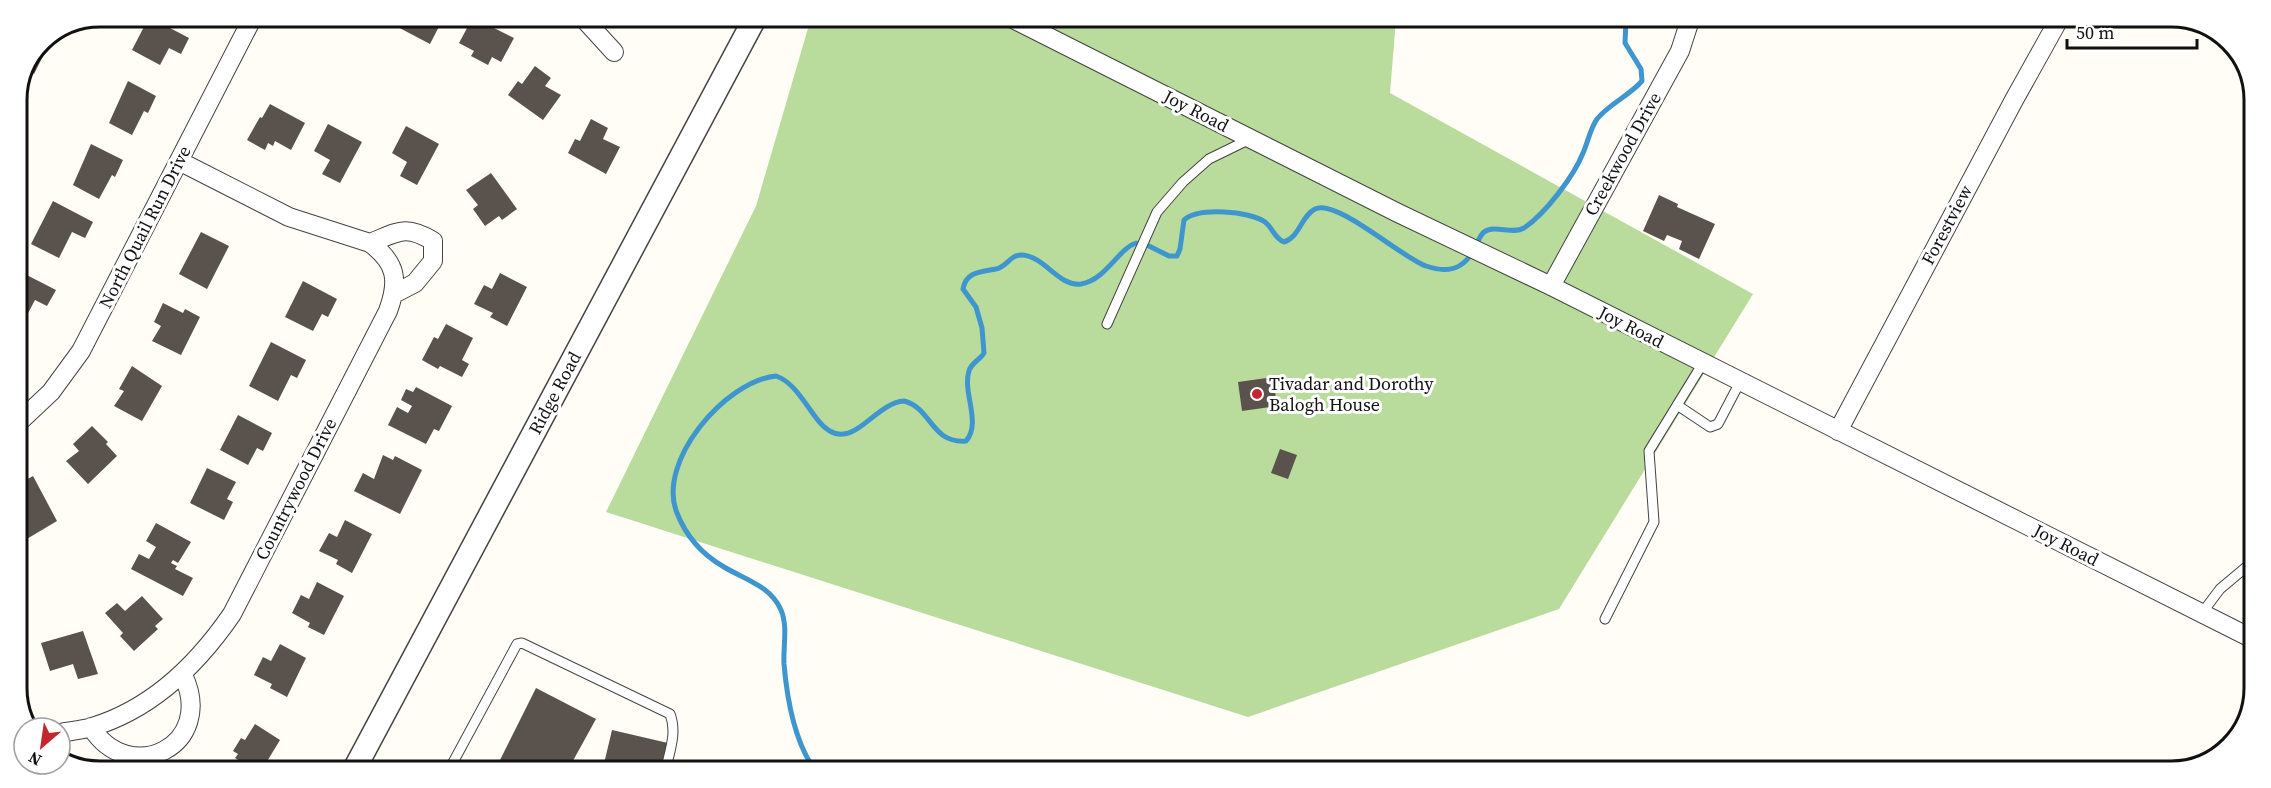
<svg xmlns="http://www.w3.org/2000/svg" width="2271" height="788" font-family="'Source Serif 4',serif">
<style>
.forest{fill:#b9dc9c}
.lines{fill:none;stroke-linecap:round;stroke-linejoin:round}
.stream{stroke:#3f96cf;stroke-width:5}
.building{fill:#5a524d}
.service-casing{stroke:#444;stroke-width:11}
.minor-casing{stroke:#444;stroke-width:20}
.tertiary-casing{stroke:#444;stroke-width:25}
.service{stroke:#fff;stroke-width:9}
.minor{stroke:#fff;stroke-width:18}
.tertiary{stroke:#fff;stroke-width:22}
.poi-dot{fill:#c4262e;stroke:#fff;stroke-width:2}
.labels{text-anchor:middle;stroke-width:6;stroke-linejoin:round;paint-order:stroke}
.street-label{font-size:18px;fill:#111;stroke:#fff}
.poi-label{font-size:18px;fill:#111;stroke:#fff;text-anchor:start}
.rim{fill:none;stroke:#111;stroke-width:3}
</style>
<rect width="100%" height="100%" fill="#fffdf5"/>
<path class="forest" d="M811 18 1396 19 1390 93 1753 294 1559 609 1248 717 606 512 756 206Z"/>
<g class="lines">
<path class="stream" d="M1147 245 1169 256H1177L1180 249 1184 220C1198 207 1250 211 1265 222 1273 228 1274 238 1284 242 1300 237 1301 216 1315 209 1336 198 1402 258 1426 266 1449 274 1465 269 1475 247 1478 242 1480 235 1484 232 1495 224 1512 235 1524 228 1545 214 1574 176 1583 153 1588 142 1590 129 1597 119 1609 104 1629 96 1642 81L1641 69 1625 43 1626 20
M814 769C794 740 787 699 784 664 783 647 788 626 781 610 771 586 744 579 724 567 703 555 686 536 677 513 656 462 725 381 776 376 794 382 805 404 817 419 849 461 872 403 904 401 932 408 931 444 966 441 982 423 962 392 969 371 971 363 980 360 984 353L982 328 976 307 963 289C966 271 982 272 996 269 1007 267 1010 254 1023 255 1045 257 1059 287 1081 284 1106 280 1118 249 1136 243"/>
</g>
<path class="building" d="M149 17 189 38 181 54 169 48 160 65 132 50Z
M395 17H444L430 44 392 24Z
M473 17H479L491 24 490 26 514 38 501 62 492 57 488 65 471 56 474 51 459 43Z
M50 37 52 38 34 74 28 71 41 41Z
M535 66 551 78 545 86 561 95 543 120 508 95 518 81 522 84Z
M128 81 156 96 148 113 144 111 132 135 109 123Z
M270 104 305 123 291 150 275 141 273 146 268 143 265 150 247 140 260 117 262 118Z
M591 119 608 128 603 139 620 147 606 174 568 153 575 139 580 141Z
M328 124 362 142 340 183 322 174 330 160 314 151Z
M406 126 439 144 417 185 400 176 407 162 392 153Z
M91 144 123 160 115 177 112 175 99 199 73 185Z
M491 173 517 209 502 220 499 216 485 226 473 209 478 205 466 190Z
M1659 195 1678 204 1677 207 1715 224 1699 259 1679 249 1682 241 1667 235 1664 241 1643 231Z
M53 201 93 222 85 238 72 232 59 258 31 244Z
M201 232 229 246 207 289 179 274Z
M17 270 56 290 47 306 35 300 26 317 17 312Z
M500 273 527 287 507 326 490 317 493 313 474 304 484 285 492 289Z
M303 281 337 299 328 317 322 314 313 331 285 317Z
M163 303 183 313 185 309 200 317 181 355 152 341 161 326 154 322Z
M446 324 473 338 462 360 469 364 462 377 440 366 438 369 422 360 434 337 438 339Z
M271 342 306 360 297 378 291 375 278 401 249 386Z
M132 366 162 386 142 421 114 406 124 391 119 389Z
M1273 377 1277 406 1242 411 1238 382Z
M416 387 452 406 439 431 434 429 426 444 388 425 397 407 408 413 412 406 401 400 406 389 413 392Z
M238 415 272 433 263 451 257 448 248 465 220 450Z
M92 426 108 442 106 444 117 456 88 484 66 461 79 451 73 444Z
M1280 449 1297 455 1288 479 1271 473Z
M383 455 393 460 395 456 422 470 400 514 354 491 363 473 374 479Z
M207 468 236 482 227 499 233 502 224 520 190 503Z
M33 476 57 521 20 543 17 538V499L21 496 17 485Z
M345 520 372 534 352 573 336 564 338 560 319 551 329 533 337 537Z
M156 523 191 542 178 563 173 560 171 563 177 566 175 569 193 578 183 596 131 569 139 554 149 559 156 547 146 541Z
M317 582 344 596 324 635 308 627 310 623 292 613 301 595 309 599Z
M142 596 163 619 155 626 158 629 134 651 120 636 123 633 105 613 117 603 125 611Z
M83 631 98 674 78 679 73 664 50 671 41 643Z
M280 644 306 658 287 697 270 688 272 684 254 675 263 657 271 661Z
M536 688 596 719 569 768H496Z
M255 724 280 740 263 768H251L235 758 238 754 233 751 241 738 245 740Z
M612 730 668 743 662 768H603Z"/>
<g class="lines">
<defs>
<path id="service" d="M1107 324 1157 212 1183 182 1209 159 1250 139
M1677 405 1710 427 1718 424 1740 382
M2202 613 2220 589 2251 563
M1605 619 1654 522 1649 451 1703 363
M450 768 517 644 522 643 670 714C677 732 670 750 666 768"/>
<path id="minor" d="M583 18 614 52
M1011 18 1398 213 1551 286 2251 638
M370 243C398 232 405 224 433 241V261L415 283 394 294
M1551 286 1680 51 1690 20
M17 424 51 392 81 351 253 17
M1838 431 2014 100 2058 21
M91 727C129 788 217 746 183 675
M60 733C70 731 82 730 92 727 152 709 197 665 232 614L388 311C399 281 397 263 370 243L289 217 179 161"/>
<path id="tertiary" d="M355 768 755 18"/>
</defs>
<use href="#service" class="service-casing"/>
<use href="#minor" class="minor-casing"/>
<use href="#tertiary" class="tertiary-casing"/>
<use href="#service" class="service"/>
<use href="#minor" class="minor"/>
<use href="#tertiary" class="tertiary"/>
</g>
<circle class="poi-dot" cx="1257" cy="394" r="6"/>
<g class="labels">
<g class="street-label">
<text transform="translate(1196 111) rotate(27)" y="6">Joy Road</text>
<text transform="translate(1623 154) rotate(-61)" y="6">Creekwood Drive</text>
<text transform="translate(1947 225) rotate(-62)" y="6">Forestview</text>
<text transform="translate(145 227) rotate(-63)" y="6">North Quail Run Drive</text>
<text transform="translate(1631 327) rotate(27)" y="6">Joy Road</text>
<text transform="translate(555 393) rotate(-62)" y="6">Ridge Road</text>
<text transform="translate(296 489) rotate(-63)" y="6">Countrywood Drive</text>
<text transform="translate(2066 545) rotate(27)" y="6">Joy Road</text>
</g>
<g class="poi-label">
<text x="1269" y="390">Tivadar and Dorothy<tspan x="1269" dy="21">Balogh House</tspan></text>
</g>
</g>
<path d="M0 0H2271V788H0ZM100 27H2171A73 73 0 0 1 2244 100V688A73 73 0 0 1 2171 761H100A73 73 0 0 1 27 688V100A73 73 0 0 1 100 27Z" fill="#fff" fill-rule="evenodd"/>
<path class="rim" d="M100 27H2171A73 73 0 0 1 2244 100V688A73 73 0 0 1 2171 761H100A73 73 0 0 1 27 688V100A73 73 0 0 1 100 27Z"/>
<g transform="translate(42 746) rotate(209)"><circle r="28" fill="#ffffff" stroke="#a0a0a0" stroke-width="1.5"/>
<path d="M0-4.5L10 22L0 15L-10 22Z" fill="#c4262e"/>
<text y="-9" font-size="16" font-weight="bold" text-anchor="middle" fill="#111111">N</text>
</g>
<path d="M2067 39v9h130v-9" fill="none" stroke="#111111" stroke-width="3"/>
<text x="2076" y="39" font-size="18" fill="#111111" stroke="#ffffff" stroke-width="4.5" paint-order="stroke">50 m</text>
</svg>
